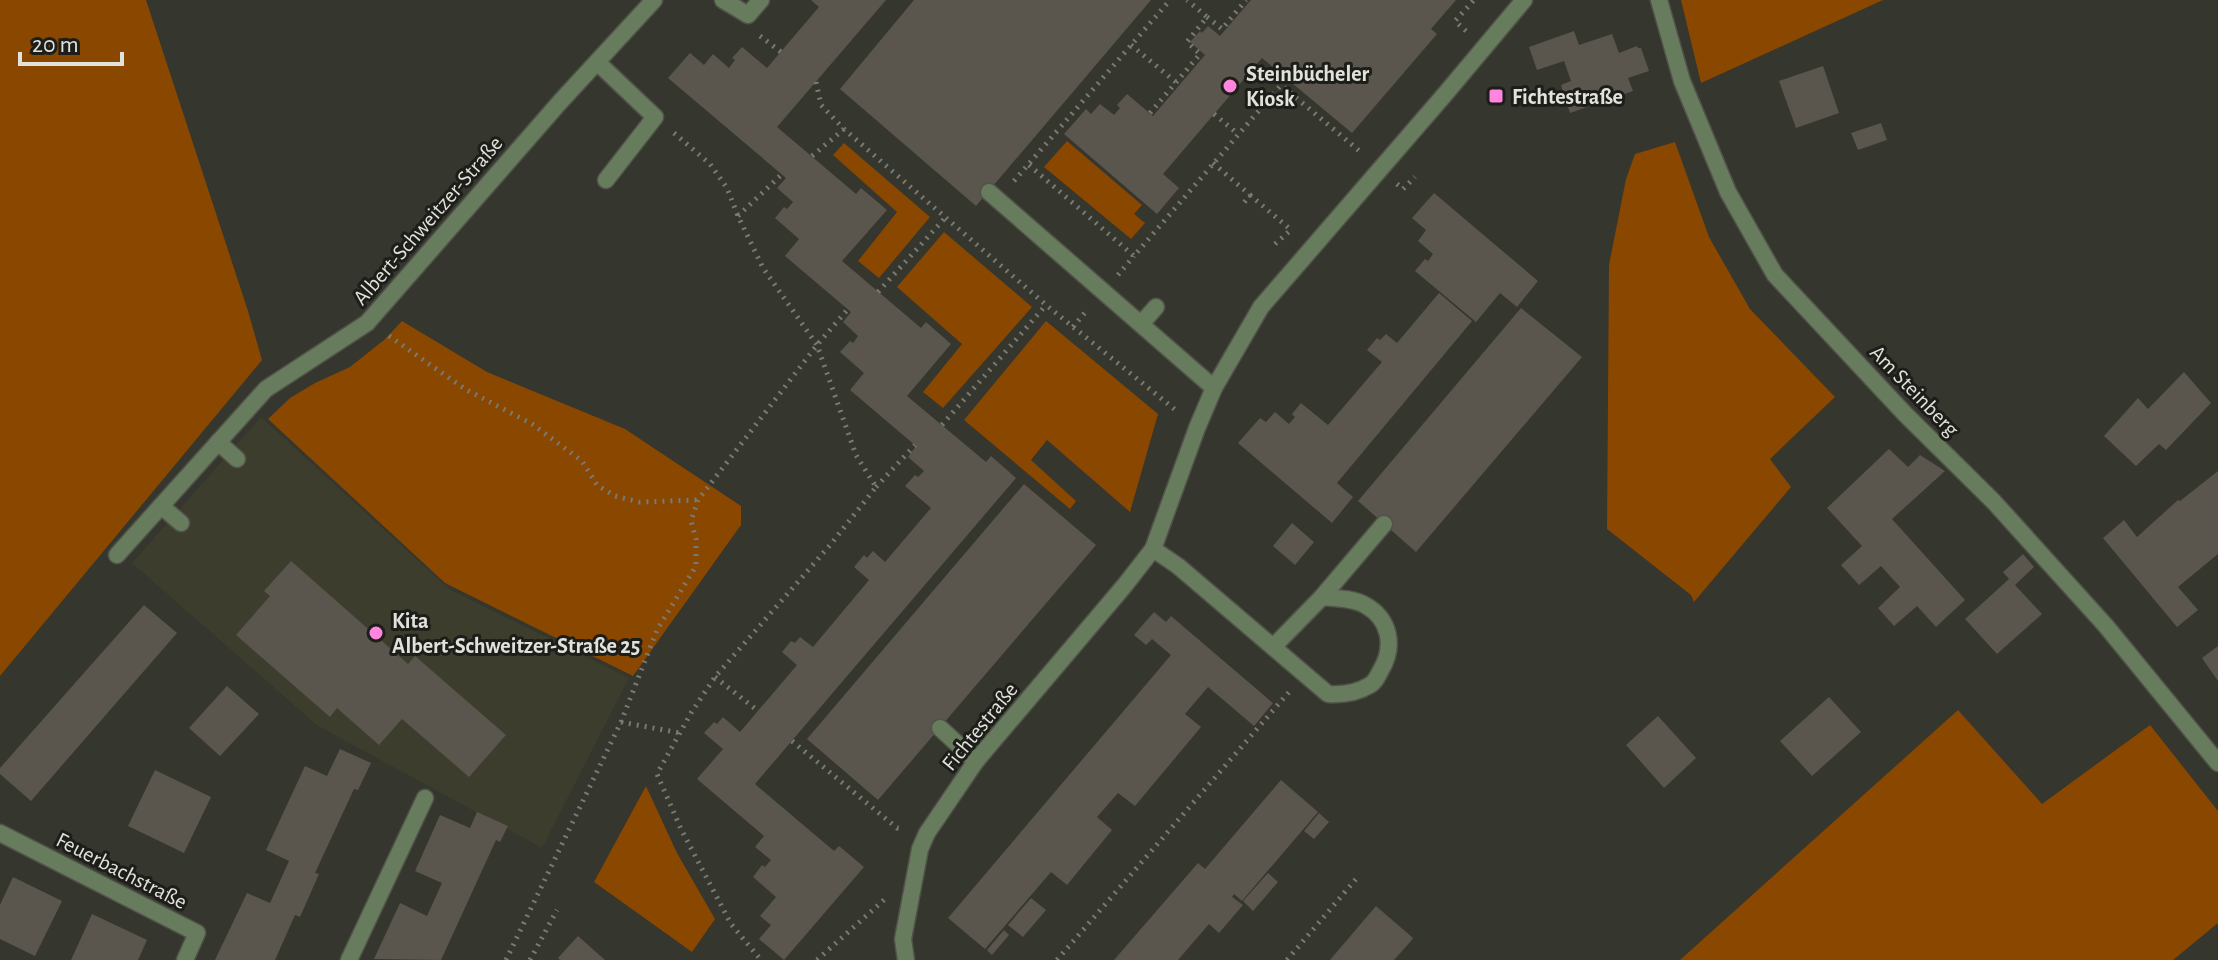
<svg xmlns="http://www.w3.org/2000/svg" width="2218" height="960" font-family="'Alegreya Sans',sans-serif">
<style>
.built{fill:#3c3d2d}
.green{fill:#894700}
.building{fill:#5b564d}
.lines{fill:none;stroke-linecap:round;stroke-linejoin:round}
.lane-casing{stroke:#515249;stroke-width:19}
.street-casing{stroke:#515249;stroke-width:19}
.path{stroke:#797a72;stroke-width:5;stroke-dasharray:2 6;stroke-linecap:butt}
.lane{stroke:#667c5d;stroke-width:16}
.street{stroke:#667c5d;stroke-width:16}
.poi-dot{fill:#ff85df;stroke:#1d1d19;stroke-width:3}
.labels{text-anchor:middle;stroke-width:6;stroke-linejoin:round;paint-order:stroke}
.poi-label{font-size:22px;font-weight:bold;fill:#e1e2dc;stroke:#1d1d19;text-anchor:start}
.street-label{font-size:22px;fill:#e1e2dc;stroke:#1d1d19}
</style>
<rect width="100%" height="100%" fill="#35362d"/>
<path class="built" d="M261 417 449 589 629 678 542 848 318 726 132 563Z"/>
<path class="green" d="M0 0H146L248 311 262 360 0 676Z
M1681 0H1883L1701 83Z
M1067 141 1142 205 1134 214 1145 223 1131 239 1044 167Z
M1675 142 1709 237 1750 309 1835 397 1770 459 1791 487 1694 602 1691 595 1607 529 1609 265 1626 179 1635 154Z
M844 143 930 217 879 278 858 261 897 212 833 155Z
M944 232 1032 307 943 408 923 392 962 344 897 287Z
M402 321 487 372 625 429 741 506V525L633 676 445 583 268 419 290 398 315 383 350 367 384 340Z
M1046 321 1158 414 1130 512 1047 440 1031 460 1076 501 1070 509 964 420Z
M1958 710 2042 804 2150 725 2218 811V923L2173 960H1680Z
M646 786 677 853 715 919 692 952 594 882Z"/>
<path class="building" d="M811 0H886L777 127 856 194 861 188 887 210 842 261 921 328 926 322 951 344 907 396 986 462 991 456 1016 478 755 784 834 851 839 846 864 867 784 960 759 939 771 925 760 916 776 897 753 877 762 865 765 867 771 860 755 847 764 836 697 779 723 749 704 733 714 722 717 724 723 717 740 732 797 665 782 652 791 641 795 643 800 637 813 647 869 580 854 567 864 555 867 558 873 551 885 562 931 508 905 486 915 475 918 477 924 471 908 457 916 446 850 390 864 373 840 352 850 341 853 343 858 336 843 322 851 312 785 256 799 239 775 218 784 207 787 209 793 202 777 188 786 178 668 78 690 53 704 65 713 54 729 68 735 60 732 58 742 47 767 68 819 7Z
M914 0H1151L976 206 840 89Z
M1251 0H1456L1431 29 1437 34 1352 133 1262 58 1163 174 1179 188 1157 214 1064 134 1086 109 1091 114 1100 104 1114 115 1120 108 1117 105 1127 94 1153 116 1205 55 1190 42 1200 31 1202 33 1208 26 1220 36Z
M1574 31 1579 45 1612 34 1619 53 1637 46 1638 48H1641L1649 71 1628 78 1633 91 1570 113 1561 85 1571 81 1564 61 1537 70 1529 47Z
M1823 66 1839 113 1796 128 1779 81Z
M1881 123 1887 140 1858 150 1851 133Z
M1434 193 1538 281 1517 307 1500 293 1476 322 1415 271 1425 259 1428 261 1433 254 1418 241 1426 230 1412 218Z
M1439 293 1472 321 1337 483 1353 497 1332 523 1238 443 1260 418 1266 422 1275 412 1289 424 1295 417 1292 414 1301 403 1328 425 1382 362 1367 350 1377 338 1380 340 1386 334 1397 343Z
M1521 308 1582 357 1416 552 1358 501Z
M2184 372 2211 403 2166 450 2159 444 2136 466 2104 436 2138 398 2148 409Z
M1889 449 1908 467 1920 455 1945 471 1892 519 1965 600 1936 627 1917 606 1894 626 1878 608 1900 587 1881 566 1859 585 1841 565 1862 546 1827 508Z
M2218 471V554L2178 587 2198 610 2177 627 2103 538 2124 520 2137 537 2178 500 2180 501Z
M1024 484 1096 545 878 800 807 739Z
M1292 523 1314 542 1295 565 1273 546Z
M2023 554 2034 567 2015 585 2042 614 1997 654 1965 619 2009 579 2003 572Z
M291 561 408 664 415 656 506 735 469 777 402 719 379 745 337 708 330 717 236 635 270 596 264 591Z
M144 605 177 633 31 801 0 774V768Z
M1154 612 1166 622 1171 616 1273 703 1254 726 1208 687 1185 714 1201 727 1135 806 1118 793 1097 817 1112 830 1067 885 1051 872 985 949 948 918 1171 655 1152 639 1146 645 1134 635Z
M2218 646V681L2202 658Z
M227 686 259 714 220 756 189 728Z
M1829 697 1861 732 1812 776 1780 741Z
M1658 716 1696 758 1664 788 1626 745Z
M340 749 371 763 358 790 354 789 315 873 319 874 300 917 295 915 275 960H215L247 893 270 903 289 861 266 850 305 766 327 776Z
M155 770 211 797 184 853 128 826Z
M1281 780 1318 812 1242 901 1234 894 1232 897 1243 905 1219 933 1209 924 1178 960H1114L1198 863 1205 869Z
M477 812 508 826 500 842 496 840 441 960 374 959 400 903 427 916 442 883 415 871 440 815 470 828Z
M1319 813 1329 822 1314 839 1304 831Z
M1268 873 1278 882 1253 911 1243 901Z
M13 877 62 901 35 956 0 939V905Z
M1031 898 1046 910 1023 937 1008 925Z
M1376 906 1413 938 1411 941 1394 960H1330Z
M92 914 147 940 138 960H71Z
M1004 930 1009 935 992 955 987 950Z
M578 936 605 960H560L558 958Z"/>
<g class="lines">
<defs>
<path id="lane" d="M723 0 748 15 761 0
M597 62 655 117 606 180
M989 192 1214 388
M1141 324 1156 307
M218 442 237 459
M161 506 181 523
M1322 597 1384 524
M940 728 976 761"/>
<path id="street" d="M1659 0 1682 81 1728 192 1775 275 1905 414 1994 502 2106 626 2218 763
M1153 549 1178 566 1328 694C1344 695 1357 693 1370 685 1376 682 1378 675 1381 670 1395 646 1390 619 1365 605 1353 598 1335 598 1322 597L1273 647
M117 555 266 389 367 323 560 102 654 0
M0 833 197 933 185 960
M349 960 425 798
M906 960 903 939 920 849 927 833 976 761 1125 585 1153 549 1197 428 1214 388 1261 307 1446 93 1524 0"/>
</defs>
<use href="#lane" class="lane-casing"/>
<use href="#street" class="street-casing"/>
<path class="path" d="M1207 17 1222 29 1246 0
M1466 31 1455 21 1474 0
M760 36 781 52
M1131 45 1177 83
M816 82 821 105 844 129 1046 305 1178 412
M1150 113 1200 54 1187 42 1207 17 1187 0
M1214 114 1238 134
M674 133 710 164 727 188 738 216 763 268 817 345 856 455 876 487 831 544 715 677 691 713 657 774 681 829 731 924 761 960
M812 156 844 129
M1213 163 1250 195 1243 204
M1029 165 1134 256 1281 85 1363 154
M1014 181 1170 0
M1397 184 1403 189 1415 177
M1250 195 1291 230
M738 216 782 174
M1275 244 1292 229
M1118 275 1134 256
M878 292 945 218
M1073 327 1088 309
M389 336 465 389 532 424 582 461 597 485 615 496 639 502 698 500
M942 425 1046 305
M876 487 915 445
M715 677 758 711
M621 722 680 733
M792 741 897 828 903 829
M506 960 621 722 657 630 696 566V539L691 521 698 500 817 345 848 309
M530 960 557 910
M817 960 885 899
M1057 960 1289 692
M1287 960 1356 879"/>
<use href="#lane" class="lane"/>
<use href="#street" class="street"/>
</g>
<g class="poi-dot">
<circle cx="1230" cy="86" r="8"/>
<rect x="1488" y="88" width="16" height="16" rx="4"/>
<circle cx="376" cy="633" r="8"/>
</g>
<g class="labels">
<g class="poi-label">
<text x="1246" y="81">Steinbücheler<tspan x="1246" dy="25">Kiosk</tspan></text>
<text x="1512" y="104">Fichtestraße</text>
<text x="392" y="628">Kita<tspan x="392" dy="25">Albert-Schweitzer-Straße 25</tspan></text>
</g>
<g class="street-label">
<text transform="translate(427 220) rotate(-49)" y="8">Albert-Schweitzer-Straße</text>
<text transform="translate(1915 390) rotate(46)" y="8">Am Steinberg</text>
<text transform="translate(979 726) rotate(-51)" y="8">Fichtestraße</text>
<text transform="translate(122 870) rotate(27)" y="8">Feuerbachstraße</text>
</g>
</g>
<path d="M20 52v12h102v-12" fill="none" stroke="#e1e2dc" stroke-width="4"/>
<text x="32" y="52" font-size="24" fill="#e1e2dc" stroke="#1d1d19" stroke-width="6" paint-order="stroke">20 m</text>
</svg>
